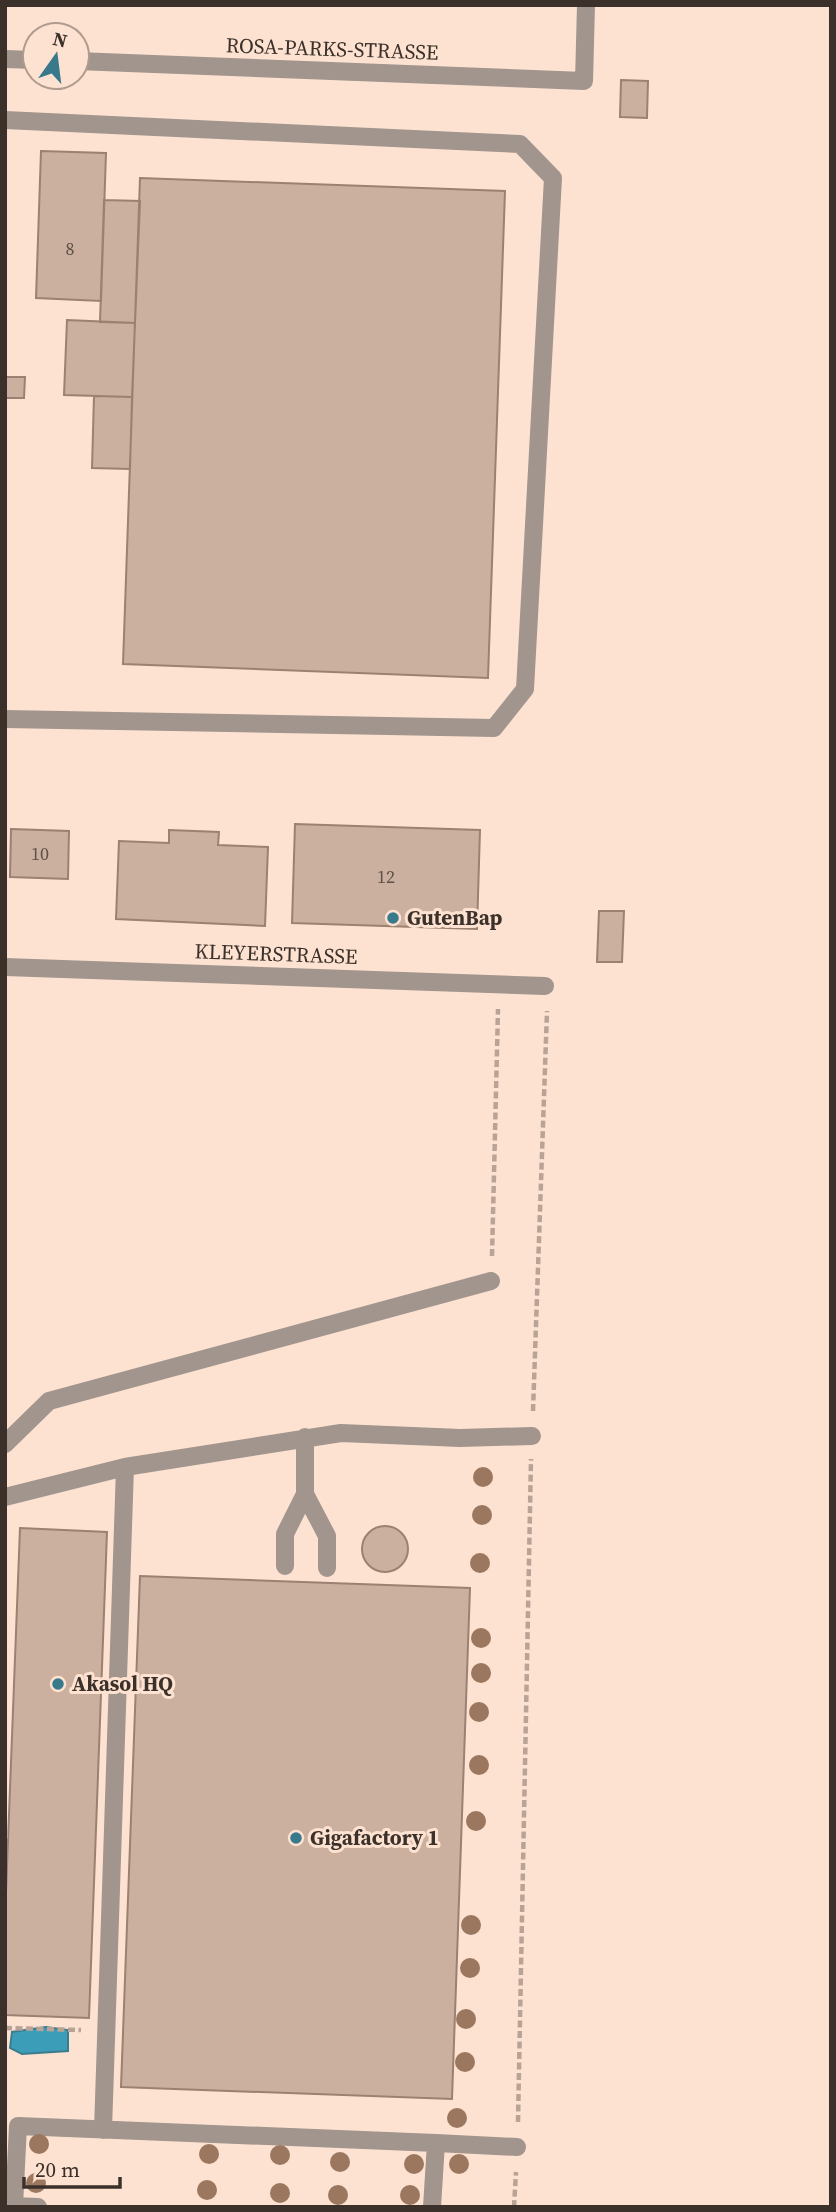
<svg xmlns="http://www.w3.org/2000/svg" width="836" height="2212" font-family="'Source Serif 4',serif">
<style>
.water{fill:#3c9db8;stroke:#3c7d8d;stroke-width:2}
.building{fill:#cbb09f;stroke:#9b8172;stroke-width:2}
.lines{fill:none;stroke-linecap:round;stroke-linejoin:round}
.path{stroke:#b9a396;stroke-width:4.5;stroke-dasharray:7 3.5;stroke-linecap:butt}
.minor{stroke:#a1958e;stroke-width:18}
.tree{fill:#9a775e}
.poi-dot{fill:#38798b;stroke:#fee2d1;stroke-width:2.5}
.labels{text-anchor:middle;stroke-width:6;stroke-linejoin:round;paint-order:stroke}
.number-label{font-size:18px;fill:#5f5147}
.street-label{font-size:21px;fill:#3b312a;stroke:#fee2d1}
.poi-label{font-size:21px;font-weight:bold;fill:#3b312a;stroke:#fee2d1;text-anchor:start}
</style>
<rect width="100%" height="100%" fill="#fee2d1"/>
<path class="water" d="M46 2027 68 2030V2051L22 2054 10 2048 12 2032Z"/>
<path class="building" d="M621 80 648 81 647 118 620 117Z
M41 151 106 153 101 301 36 298Z
M140 178 505 191 488 678 123 664Z
M104 200 140 201 135 323 100 322Z
M67 320 135 323 132 397 64 395Z
M5 377H25L24 398H5Z
M94 396 132 397 130 469 92 468Z
M295 824 480 830 477 929 292 923Z
M11 829 69 831 68 879 10 877Z
M169 830 219 832 218 845 268 847 265 926 116 919 119 841 169 843Z
M599 911H624L622 962H597Z
M362 1549a23 23 0 1 1 46 0a23 23 0 1 1-46 0Z
M20 1528 107 1532 89 2018 5 2015V1919Z
M140 1576 470 1588 452 2099 121 2087Z"/>
<g class="lines">
<path class="path" d="M492 1256 498 1009
M533 1411 547 1011
M5 1836H8
M5 2028 81 2030
M518 2122 531 1459
M514 2207 516 2172"/>
<path class="minor" d="M5 59 35 60
M77 61 584 81 586 5
M5 120 520 144 553 178 525 689 494 728 5 719
M5 967 545 986
M5 1444 49 1401 491 1281
M305 1494V1437
M5 1497 125 1467 341 1433 460 1438 532 1436
M285 1566V1534L305 1494 327 1536V1568
M103 2130 125 1467
M436 2143 517 2147
M38 2207 14 2206 18 2126 436 2143 432 2207"/>
</g>
<g class="tree">
<circle cx="483" cy="1477" r="10"/>
<circle cx="482" cy="1515" r="10"/>
<circle cx="480" cy="1563" r="10"/>
<circle cx="481" cy="1638" r="10"/>
<circle cx="481" cy="1673" r="10"/>
<circle cx="479" cy="1712" r="10"/>
<circle cx="479" cy="1765" r="10"/>
<circle cx="476" cy="1821" r="10"/>
<circle cx="471" cy="1925" r="10"/>
<circle cx="470" cy="1968" r="10"/>
<circle cx="466" cy="2019" r="10"/>
<circle cx="465" cy="2062" r="10"/>
<circle cx="457" cy="2118" r="10"/>
<circle cx="39" cy="2144" r="10"/>
<circle cx="209" cy="2154" r="10"/>
<circle cx="280" cy="2155" r="10"/>
<circle cx="340" cy="2162" r="10"/>
<circle cx="414" cy="2164" r="10"/>
<circle cx="459" cy="2164" r="10"/>
<circle cx="36" cy="2183" r="10"/>
<circle cx="207" cy="2190" r="10"/>
<circle cx="280" cy="2193" r="10"/>
<circle cx="338" cy="2195" r="10"/>
<circle cx="410" cy="2195" r="10"/>
</g>
<g class="poi-dot">
<circle cx="393" cy="918" r="7"/>
<circle cx="58" cy="1684" r="7"/>
<circle cx="296" cy="1838" r="7"/>
</g>
<g class="labels">
<g class="number-label">
<text x="70" y="255">8</text>
<text x="40" y="860">10</text>
<text x="386" y="883">12</text>
</g>
<g class="street-label">
<text transform="translate(332 49) rotate(2)" y="7">ROSA-PARKS-STRASSE</text>
<text transform="translate(276 954) rotate(2)" y="7">KLEYERSTRASSE</text>
</g>
<g class="poi-label">
<text x="407" y="925">GutenBap</text>
<text x="72" y="1691">Akasol HQ</text>
<text x="310" y="1845">Gigafactory 1</text>
</g>
</g>
<rect width="836" height="2212" fill="none" stroke="#3b312a" stroke-width="14"/>
<g transform="translate(56 56) rotate(14)"><circle r="33" fill="#fee2d1" stroke="#b09b8e" stroke-width="2"/>
<path d="M0-5L12 26L0 18L-12 26Z" fill="#38798b"/>
<text y="-10" font-size="19" font-weight="bold" text-anchor="middle" fill="#3b312a">N</text>
</g>
<path d="M24 2177v10h96v-10" fill="none" stroke="#3b312a" stroke-width="3.5"/>
<text x="35" y="2177" font-size="21" fill="#3b312a" stroke="#fee2d1" stroke-width="5" paint-order="stroke">20 m</text>
</svg>
